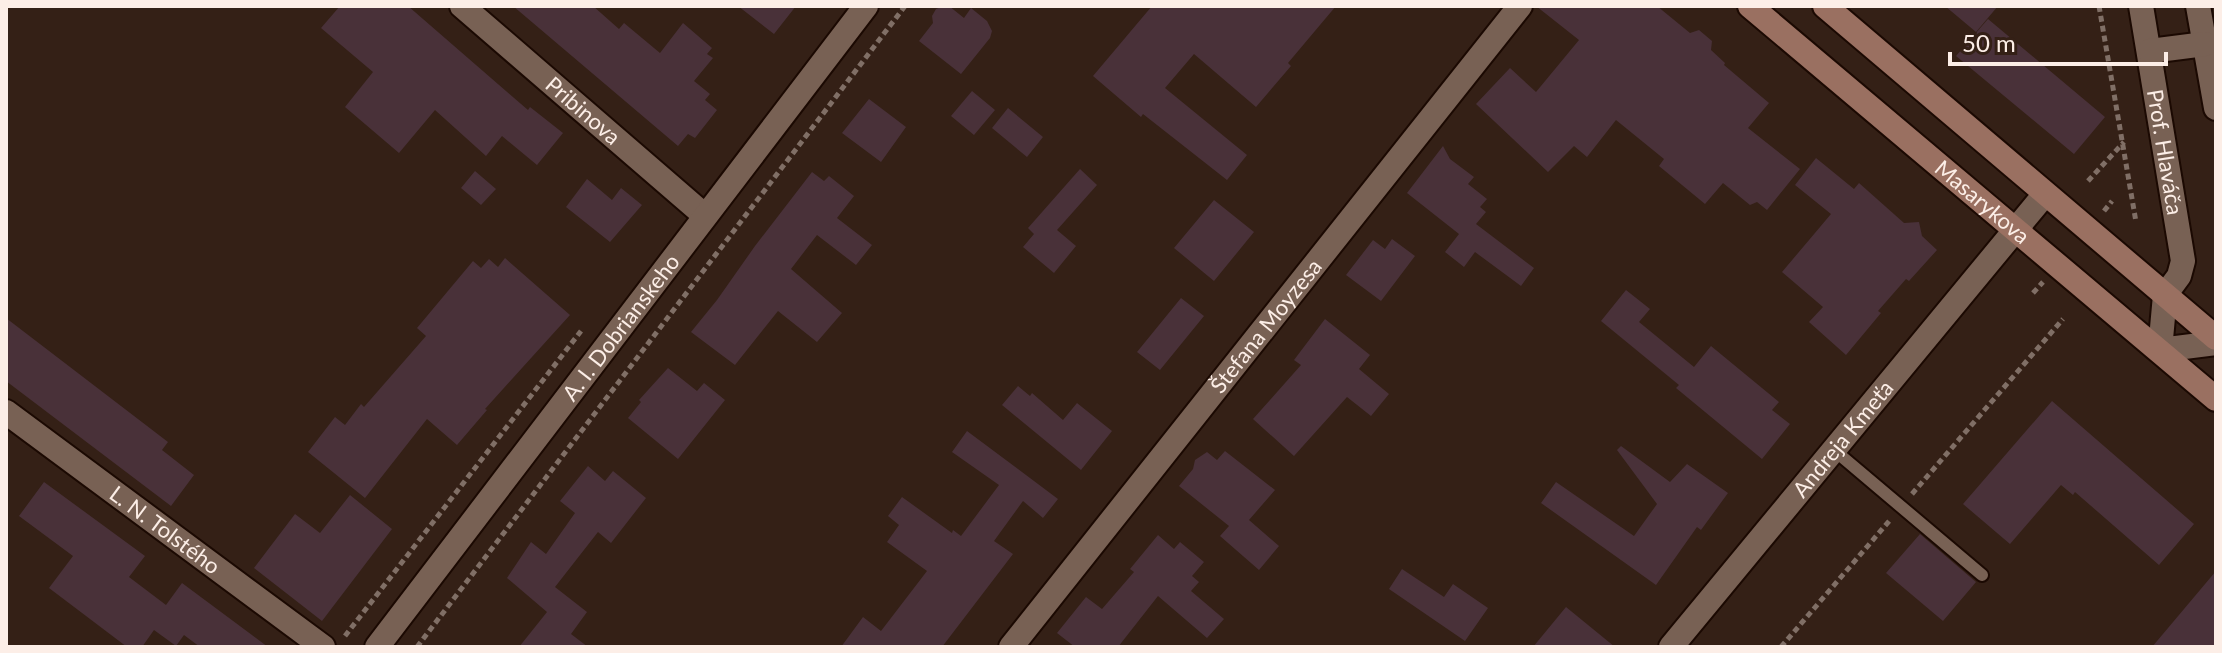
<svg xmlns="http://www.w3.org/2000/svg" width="2222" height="653" font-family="Lato,sans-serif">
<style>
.building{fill:#493139}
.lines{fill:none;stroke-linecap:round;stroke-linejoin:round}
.lane-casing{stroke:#1b0902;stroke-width:16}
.street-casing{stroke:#1b0902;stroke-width:28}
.secondary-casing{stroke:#1b0902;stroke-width:28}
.path{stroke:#806f66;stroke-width:5;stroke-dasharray:6 4;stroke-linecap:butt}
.lane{stroke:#786154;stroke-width:12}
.street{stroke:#786154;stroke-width:24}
.secondary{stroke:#9a7061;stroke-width:24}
.labels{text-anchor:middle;stroke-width:7;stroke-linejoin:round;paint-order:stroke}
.street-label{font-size:22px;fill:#fceee7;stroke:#342016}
</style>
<rect width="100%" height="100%" fill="#342016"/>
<path class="building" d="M340 6H408L528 110 530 107 563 133 537 165 502 136 486 156 435 110 399 153 345 107 373 72 321 28Z
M513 6H593L619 29 624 23 660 53 683 23 712 48 707 54 713 58 694 81 710 94 705 100 717 110 695 138 688 134 678 146Z
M738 6H796L774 34Z
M944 6H949L964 18 971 8 987 21 992 31 990 38 961 74 919 41 933 23 932 16 936 9Z
M1152 6H1336L1288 63 1291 66 1256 107 1194 54 1165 88 1247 155 1227 180 1143 114 1141 117 1093 76Z
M1536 6H1657L1690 33 1699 30 1712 41 1711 50 1725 63 1724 65 1769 103 1748 128 1800 169 1767 210 1757 202 1750 205 1723 183 1705 204 1659 166 1664 159 1616 120 1587 157 1574 146 1548 172 1476 104 1510 68 1536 92 1579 40Z
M1945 6H1998L1976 32Z
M1988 19 2105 117 2074 154 1956 56Z
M972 91 995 110 974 135 951 116Z
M869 99 906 127 881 162 842 133Z
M1008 108 1043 137 1027 157 992 128Z
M1443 146 1450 159 1474 177 1468 184 1487 199 1480 207 1486 212 1476 224 1534 268 1521 286 1475 252 1464 267 1445 252 1459 234 1407 193Z
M1816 158 1854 189 1859 183 1904 223 1919 222 1922 236 1937 250 1909 281 1906 279 1878 311 1881 313 1846 355 1809 322 1823 307 1782 272 1831 214 1795 185Z
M1080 169 1097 185 1057 230 1076 246 1054 273 1023 247 1034 234 1028 228Z
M475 171 496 189 481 205 461 188Z
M812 172 824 181 829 176 854 196 837 218 872 245 856 265 817 235 791 269 842 313 817 342 778 311 735 365 691 332 717 300 755 246Z
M587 179 612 200 621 188 642 205 610 242 566 207Z
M1214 200 1254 232 1214 281 1174 248Z
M1392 239 1415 256 1381 301 1346 275 1373 240 1385 249Z
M505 258 570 315 485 409 487 410 457 445 427 419 365 498 308 452 335 417 345 425 361 404 364 407 426 336 417 328 473 261 481 268 489 259 498 267Z
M1626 290 1650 309 1639 322 1694 367 1711 346 1779 402 1772 410 1790 424 1762 459 1676 388 1679 385 1601 321Z
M1181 298 1204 316 1160 370 1137 352Z
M6 318 168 442 162 450 194 475 171 506 6 381Z
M1325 319 1370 355 1359 369 1389 394 1371 416 1347 397 1294 456 1253 419 1301 365 1294 360Z
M668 368 697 391 704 383 725 400 678 459 628 418 641 402 639 400Z
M1018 386 1030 396 1032 393 1063 420 1077 403 1112 431 1081 470 1002 405Z
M2052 401 2194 524 2159 565 2075 492 2073 495 2061 485 2010 544 1963 504Z
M967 431 1058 499 1043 518 1023 501 994 541 1013 554 942 647H841L863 617 881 631 927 571 887 542 899 525 888 516 902 497 952 533 953 530 961 536 999 485 952 452Z
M1621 446 1670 482 1687 464 1728 493 1701 530 1697 527 1656 585 1541 503 1556 482 1634 536 1657 504 1617 450Z
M1225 451 1275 490 1249 520 1279 546 1259 570 1220 536 1229 526 1179 486 1193 469 1195 460 1207 452 1217 460Z
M588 466 605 481 613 471 646 498 611 543 598 532 555 587 587 612 571 634 588 647H519L547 612 507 578 531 542 546 554 575 513 560 501Z
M44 482 145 556 129 577 166 605 182 583 268 647H200L184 635 176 646 154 630 142 647H127L49 588 73 556 19 516Z
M350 495 392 529 322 621 254 568 295 514 320 533Z
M1920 534 1976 582 1943 621 1886 573Z
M1158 535 1174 549 1180 542 1204 562 1192 576 1199 582 1191 591 1224 619 1207 638 1158 596 1118 647H1075L1057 633 1086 597 1102 609 1134 572 1130 569Z
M1402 569 1444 597 1453 584 1488 608 1465 641 1389 589Z
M2216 571V647H2152Z
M1566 607 1615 647H1533Z"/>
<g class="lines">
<defs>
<path id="lane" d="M1834 450 1982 575"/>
<g id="street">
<path id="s1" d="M462 6 704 215"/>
<path id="s2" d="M2141 6 2183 261 2179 276 2165 295 2160 350 2216 343"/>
<path d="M2198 6 2216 108"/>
<path d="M2150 51 2205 44"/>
<path id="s3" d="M6 412 323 647"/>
<path id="s4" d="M377 647 866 6"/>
<path id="s5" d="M1011 647 1520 6"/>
<path id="s6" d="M1671 647 2045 194"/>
</g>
<g id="secondary">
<path id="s7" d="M1750 6 2216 399"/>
<path d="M1825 6 2216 338"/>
</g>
</defs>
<use href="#lane" class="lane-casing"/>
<use href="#street" class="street-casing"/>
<use href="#secondary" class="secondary-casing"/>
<path class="path" d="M2099 6 2136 222
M2088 181 2124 142
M2104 211 2112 201
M2033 293 2043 282
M1912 494 2063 319
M345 636 581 331
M417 647 905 6
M1781 647 1890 520"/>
<use href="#lane" class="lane"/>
<use href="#street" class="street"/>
<use href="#secondary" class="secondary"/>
</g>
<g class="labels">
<g class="street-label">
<text dy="8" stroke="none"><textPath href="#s1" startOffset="160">Pribinova</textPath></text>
<text dy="8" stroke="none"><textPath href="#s2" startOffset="148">Prof. Hlaváča</textPath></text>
<text dy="8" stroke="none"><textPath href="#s7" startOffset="304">Masarykova</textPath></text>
<text dy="8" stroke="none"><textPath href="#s4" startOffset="402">A. I. Dobrianskeho</textPath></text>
<text dy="8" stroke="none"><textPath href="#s5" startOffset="410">Štefana Moyzesa</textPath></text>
<text dy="8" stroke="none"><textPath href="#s6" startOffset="270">Andreja Kmeťa</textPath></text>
<text dy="8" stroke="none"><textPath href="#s3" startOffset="198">L. N. Tolstého</textPath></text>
</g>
</g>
<rect width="2222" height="653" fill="none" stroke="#fceee7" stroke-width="16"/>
<path d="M1950 52v12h216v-12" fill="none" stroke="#fceee7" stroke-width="4"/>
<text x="1962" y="52" font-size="24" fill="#fceee7" stroke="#342016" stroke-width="6" paint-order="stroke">50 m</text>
</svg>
